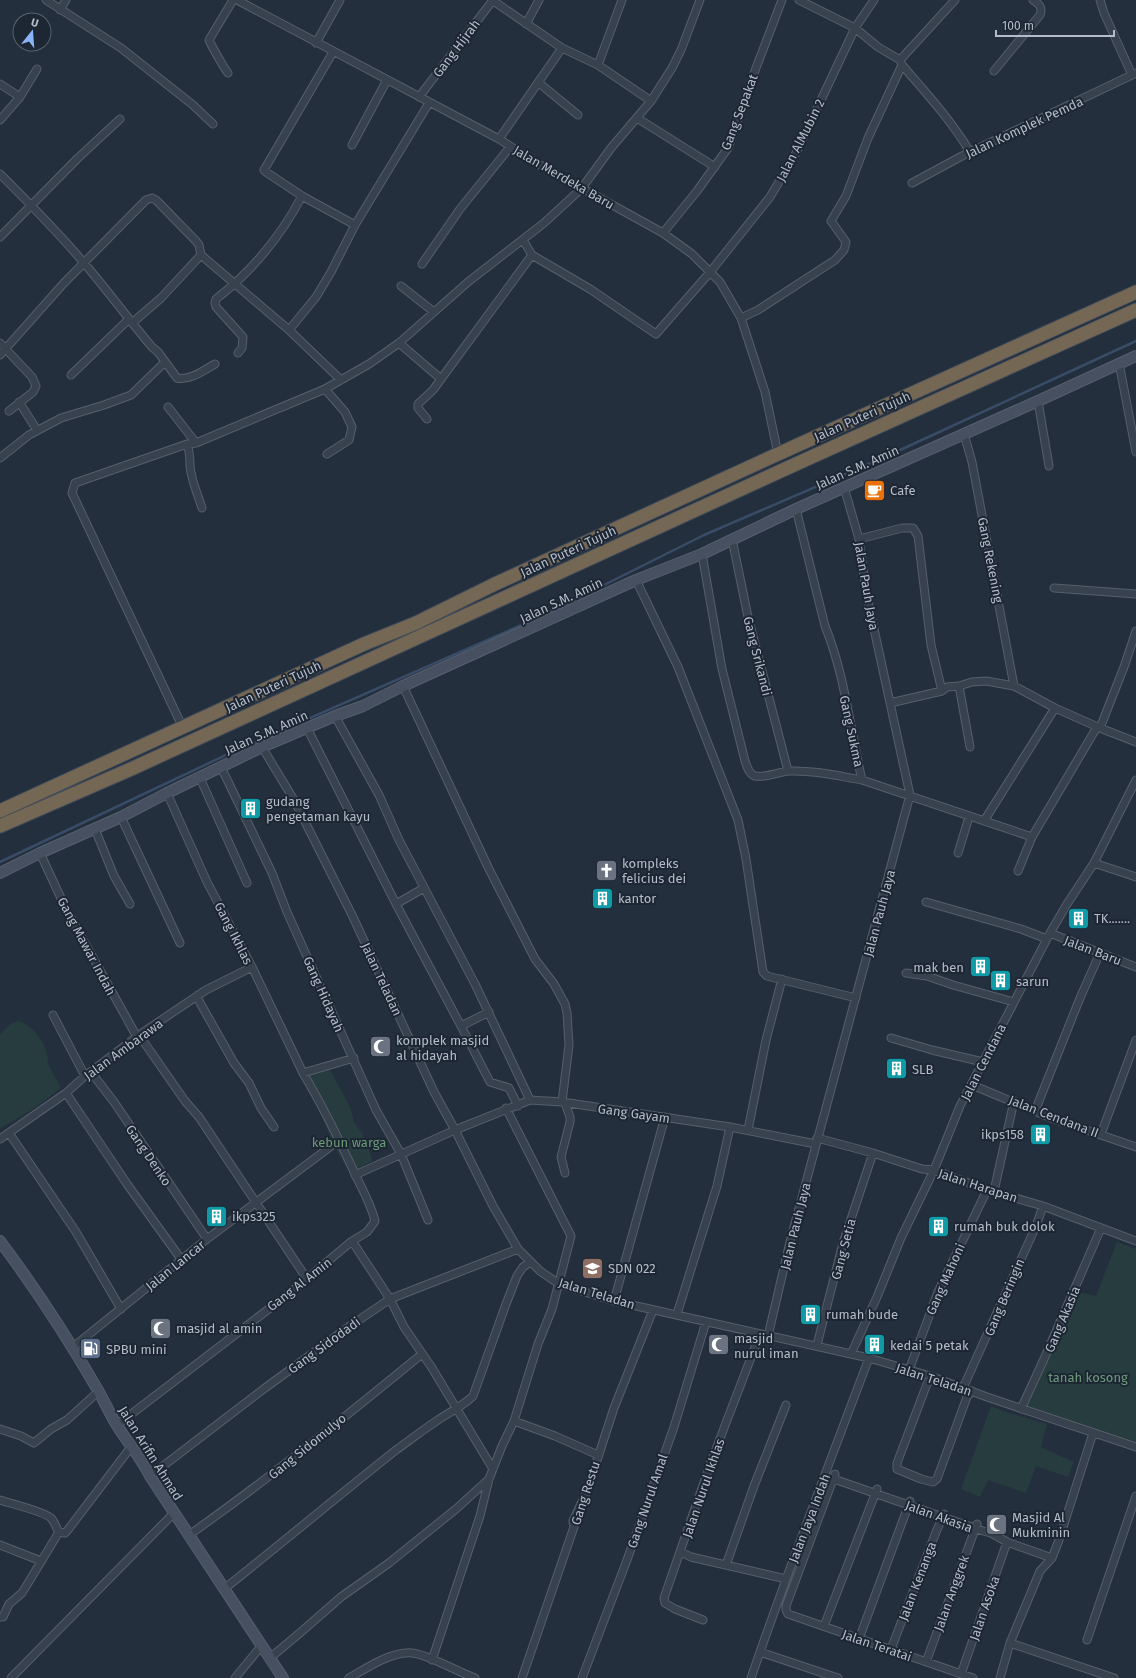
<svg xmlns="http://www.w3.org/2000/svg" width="1136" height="1678" font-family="'Fira Sans',sans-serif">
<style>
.green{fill:#263c3f}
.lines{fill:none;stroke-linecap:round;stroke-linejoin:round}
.stream{stroke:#394c67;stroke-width:2.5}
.street-casing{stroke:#565f6c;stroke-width:9}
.secondary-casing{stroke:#565f6c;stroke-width:12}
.highway-casing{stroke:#434c59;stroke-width:15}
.street{stroke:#38414e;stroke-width:7}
.secondary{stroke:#465061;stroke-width:10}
.highway{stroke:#746855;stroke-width:13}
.labels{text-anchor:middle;stroke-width:4;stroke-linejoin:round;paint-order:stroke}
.street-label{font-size:13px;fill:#b4bcc9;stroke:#1d2633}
.poi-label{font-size:13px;fill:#b4bcc9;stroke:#1d2633;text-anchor:start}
.park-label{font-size:13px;fill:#6b9a76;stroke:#1d2633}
</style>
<rect width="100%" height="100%" fill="#242f3e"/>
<path class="green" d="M18 1021C31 1024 45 1041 47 1054 48 1059 47 1062 49 1066 52 1074 58 1079 61 1088L33 1109 1 1128 0 1127V1034L12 1023Z
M329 1068 351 1109 354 1122 363 1135 371 1155 372 1161 350 1172C337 1155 330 1136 322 1117 316 1102 308 1089 300 1075L317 1073 320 1070Z
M1117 1242 1136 1249V1443L1024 1406 1075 1291 1096 1296Z
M991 1406 1009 1413 1047 1424 1041 1447 1074 1462 1068 1477 1036 1466 1026 1493 988 1480 980 1497 961 1489Z"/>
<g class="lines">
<path class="stream" d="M0 862 226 755 542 616 704 535 885 457 1136 341"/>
<defs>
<path id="street" d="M46 0 121 48 193 105 213 124
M237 0 499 139 540 165 663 233 692 254 720 282 741 318 765 392 778 454
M492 0 562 48 598 65 651 101
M799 0 855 28 878 47 900 60 902 65C926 93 951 120 970 152
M1100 0 1104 13 1132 75
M60 10 66 0
M526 24 539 0
M316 43 340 0
M333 52 264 170 266 172 302 196 355 225
M900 60 955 0
M598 65 622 0
M994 71 1040 15C1043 7 1039 4 1033 0
M228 73C225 70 210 43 209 40L233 0
M539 83 578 115
M0 84 20 97
M419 97 493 0
M637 118 715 167
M0 120 20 97 37 69
M499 139 562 48
M352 145 387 80
M0 174C29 203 58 232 84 263 108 291 129 320 152 347L158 352 177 378C190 381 204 370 215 364
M912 183 962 156 1136 73
M663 233 697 191 728 148 756 68 782 0
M0 237 78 158 120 119
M523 240 532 255 590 289 656 334 711 271 770 197 796 153 855 28 874 0
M201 255 289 330 341 380
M422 264 460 209 510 147
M401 286 434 312
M741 318 758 310 835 260 844 250 846 242 831 221 846 196 868 138 902 65
M289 330 316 297 331 272 355 225 429 103
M0 343 32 377 36 386 33 392 9 411
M399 343 441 379
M238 353 242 348 243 337 216 307 215 303 216 299C252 271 281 236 302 196
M0 355 63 284 146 200 152 198 156 200 196 241 199 245 201 255 161 298 132 323
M1119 363 1136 452
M71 375 129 319
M325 389 345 412 352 427 349 440 327 454
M1038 401 1049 466
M19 402 37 430
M168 407 196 443
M427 419 418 408V404L433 390 532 255
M964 434 972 462 1014 686
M187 444C190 452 190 458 190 466 191 480 198 495 202 508
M0 458 29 435 61 418 104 405 131 395 165 362
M796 509 825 626C845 675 850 729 862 780L1032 837
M732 539 748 617 788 771
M859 539 902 528H913L918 536 931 645 942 691
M702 554 722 669 745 761C747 767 749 774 755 776 766 778 778 772 789 771 814 770 838 776 862 780
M636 580 678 667 738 820 746 859 763 972 767 976 856 998
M1054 588 1136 594
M403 686 488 867 535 959 554 984 565 1004 567 1013 569 1045 562 1102
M959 686 970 747
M890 703 942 691 947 687 959 686 972 682 986 681 1014 686 1055 708 1100 728 1136 742
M335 716 379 795 399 840 475 984 530 1100
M183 728 72 493 75 483 187 444 196 443 325 389 369 364 399 343 468 282 544 223 582 188 611 148 651 101 672 68 681 50 700 0
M307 728 396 904 461 1026
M1100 728 1124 667 1136 631
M262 747 294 800 353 917 434 1092 455 1130 493 1206 518 1249 540 1271 559 1284 614 1301 869 1358 930 1376 987 1397 1136 1447
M221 767 272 873 287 912 376 1110 401 1154 428 1220
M200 778 247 883
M167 793 207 882 252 967 303 1073 354 1058
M121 817 180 943
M984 821 1055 708
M95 829 114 876 130 904
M40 853 66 909 137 1037
M958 853 969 817
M1094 863 1136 877
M1018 871 1032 837 1097 727
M926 902 1021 929 1047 939
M396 904 424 888
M1050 933 1136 967
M906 973 927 976 953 985 1014 1002
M198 995 199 1001 234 1063 249 1083 261 1108 274 1127
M489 1012 461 1026 490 1082 509 1088 518 1106
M53 1015 85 1076
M139 1035 185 1101 199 1117 307 1279
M891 1038 932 1050 983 1062
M91 1072 114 1102 207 1239
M972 1085 1054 1119 1136 1147
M66 1093 127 1184 181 1259
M1035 1111 1080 998 1100 953
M748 1130 766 1040 782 979
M9 1133 76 1232 121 1309
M1101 1134 1136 1040
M817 1138 873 1153 922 1169 934 1170 987 1190 1043 1206 1136 1241
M0 1139 66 1093 85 1076 139 1035 206 990 252 967
M565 1173 561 1157 570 1122V1117L565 1103
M355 1175 455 1130 530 1100 562 1102 730 1127 816 1144
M994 1191 1014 1101
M352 1241 390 1299 404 1327 432 1368 493 1469
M614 1301 665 1117
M677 1314 717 1186 730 1127
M768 1336 790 1242 910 795 866 592 859 539 844 487
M817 1345 843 1243 873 1153
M72 1348 207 1239 338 1141
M851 1354 877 1297 901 1238 934 1170 960 1106 1050 933 1067 904 1094 863 1136 780
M909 1370 938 1292 987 1190
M930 1376 897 1463V1469L921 1479 933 1482 937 1479 967 1397 972 1391
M963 1388 1036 1226 1043 1206
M1021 1409 1044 1359 1101 1228
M514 1421 555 1436 598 1455
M117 1425 291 1292 352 1241 367 1232 375 1221C371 1204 362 1189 355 1174 339 1139 322 1105 303 1073
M0 1429 21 1436 34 1443 51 1429 67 1420 99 1391
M835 1474 786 1606V1610L788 1614 973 1678
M150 1476 265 1388 350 1326 390 1299 518 1249
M831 1478 983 1531 991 1533 1007 1542 1052 1558
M0 1500C12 1504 43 1511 51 1518 55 1522 56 1528 59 1532
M59 1532 65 1533 67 1531 131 1447
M189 1535C270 1478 346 1416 422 1354
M0 1545 41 1561
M681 1552 691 1557 786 1579
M726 1565 754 1486 786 1405
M224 1589C282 1543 338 1496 396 1450 410 1440 424 1429 438 1420 450 1412 463 1406 473 1396L506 1304 517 1276 523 1267 530 1262
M0 1617H3L9 1604 22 1593 59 1532
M703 1620 675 1609 665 1603 664 1598 711 1462 760 1334
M824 1626 877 1489
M859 1639 910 1501
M1087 1640 1136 1496
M1010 1643 1114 1678
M891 1649 936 1532 944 1514
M760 1652 838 1678
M270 1658 301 1632 341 1597 389 1563 456 1509 489 1479
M432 1660 480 1516 489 1479 502 1446 514 1421 538 1344 552 1309 571 1236 506 1108
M926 1662 977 1524
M961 1674 1007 1542
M11 1678 174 1513
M235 1678 262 1645
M349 1678C365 1669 387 1654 406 1653 423 1651 457 1672 475 1678
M522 1678 574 1527 573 1521 587 1491 614 1408 653 1310
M582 1678 627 1560 674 1427 706 1322
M751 1678C788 1570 829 1464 869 1358
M1000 1678 1010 1643 1040 1571 1052 1558 1059 1540 1093 1433"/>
<path id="secondary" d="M0 873 40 853 121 817 167 793 262 747 335 716 363 706 403 686 636 580 702 554 796 509 1038 401 1136 356
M0 1241C36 1289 69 1340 99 1392 105 1403 110 1414 116 1424 127 1442 141 1457 150 1476L283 1678"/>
<path id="highway" d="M0 811 364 644 416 623 495 584 778 454 1136 292
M0 826 131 769 785 469 1136 310"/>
</defs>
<use href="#street" class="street-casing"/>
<use href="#secondary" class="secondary-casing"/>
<use href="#highway" class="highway-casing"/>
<use href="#street" class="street"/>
<use href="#secondary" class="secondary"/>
<use href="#highway" class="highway"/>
</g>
<defs>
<symbol id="cafe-square" viewBox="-11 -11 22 22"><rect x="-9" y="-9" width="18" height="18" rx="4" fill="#e8710a" stroke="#1d2633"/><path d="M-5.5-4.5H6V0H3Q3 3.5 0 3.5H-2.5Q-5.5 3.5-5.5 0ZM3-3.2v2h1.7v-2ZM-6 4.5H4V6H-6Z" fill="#fff"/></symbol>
<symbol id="building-square" viewBox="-11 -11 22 22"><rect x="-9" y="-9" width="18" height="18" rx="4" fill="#0f9aa8" stroke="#1d2633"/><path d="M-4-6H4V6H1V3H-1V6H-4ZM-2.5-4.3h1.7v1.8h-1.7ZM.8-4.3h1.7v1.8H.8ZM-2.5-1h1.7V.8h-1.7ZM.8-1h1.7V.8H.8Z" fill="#fff"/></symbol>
<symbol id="church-square" viewBox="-11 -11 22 22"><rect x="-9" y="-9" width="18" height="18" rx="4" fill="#6b7280" stroke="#1d2633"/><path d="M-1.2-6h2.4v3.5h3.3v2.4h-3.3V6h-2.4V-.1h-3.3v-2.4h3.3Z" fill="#fff"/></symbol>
<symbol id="mosque-square" viewBox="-11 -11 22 22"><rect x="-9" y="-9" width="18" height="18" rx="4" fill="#6b7280" stroke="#1d2633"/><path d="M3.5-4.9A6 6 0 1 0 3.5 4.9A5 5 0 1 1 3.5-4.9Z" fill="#fff"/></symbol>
<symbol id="school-square" viewBox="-11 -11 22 22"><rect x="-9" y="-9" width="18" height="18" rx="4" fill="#8d6e63" stroke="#1d2633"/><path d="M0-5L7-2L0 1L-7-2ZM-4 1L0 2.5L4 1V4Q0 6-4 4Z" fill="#fff"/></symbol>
<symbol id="fuel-square" viewBox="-11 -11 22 22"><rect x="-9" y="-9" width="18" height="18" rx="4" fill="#5c6f8a" stroke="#1d2633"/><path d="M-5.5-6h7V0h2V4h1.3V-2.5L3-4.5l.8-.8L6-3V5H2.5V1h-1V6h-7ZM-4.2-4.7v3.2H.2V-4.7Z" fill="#fff"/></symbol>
</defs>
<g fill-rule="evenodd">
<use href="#cafe-square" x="862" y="478" width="25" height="25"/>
<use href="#building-square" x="238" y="796" width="25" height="25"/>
<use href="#church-square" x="594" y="858" width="25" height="25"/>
<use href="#building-square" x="590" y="886" width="25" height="25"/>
<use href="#building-square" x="1066" y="906" width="25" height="25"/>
<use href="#building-square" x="968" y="954" width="25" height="25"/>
<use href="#building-square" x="988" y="968" width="25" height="25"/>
<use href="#mosque-square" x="368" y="1034" width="25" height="25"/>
<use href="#building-square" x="884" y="1056" width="25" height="25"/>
<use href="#building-square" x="1028" y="1122" width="25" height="25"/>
<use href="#building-square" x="204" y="1204" width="25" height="25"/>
<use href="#building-square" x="926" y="1214" width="25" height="25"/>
<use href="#school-square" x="580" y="1256" width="25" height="25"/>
<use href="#building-square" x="798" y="1302" width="25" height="25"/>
<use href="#mosque-square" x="148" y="1316" width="25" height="25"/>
<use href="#mosque-square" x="706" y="1332" width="25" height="25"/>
<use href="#building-square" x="862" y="1332" width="25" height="25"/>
<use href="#fuel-square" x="78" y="1336" width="25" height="25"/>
<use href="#mosque-square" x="984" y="1512" width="25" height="25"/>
</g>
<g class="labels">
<g class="street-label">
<text transform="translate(456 48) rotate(-53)" y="5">Gang Hijrah</text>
<text transform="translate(739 112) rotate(-69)" y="5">Gang Sepakat</text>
<text transform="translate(1024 127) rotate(-25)" y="5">Jalan Komplek Pemda</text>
<text transform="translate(800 140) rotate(-63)" y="5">Jalan AlMubin 2</text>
<text transform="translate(564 177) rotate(30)" y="5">Jalan Merdeka Baru</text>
<text transform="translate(862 416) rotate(-24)" y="5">Jalan Puteri Tujuh</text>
<text transform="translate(857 467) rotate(-24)" y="5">Jalan S.M. Amin</text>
<text transform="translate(568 551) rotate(-25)" y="5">Jalan Puteri Tujuh</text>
<text transform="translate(991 560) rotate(79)" y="5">Gang Rekening</text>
<text transform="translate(867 586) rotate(80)" y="5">Jalan Pauh Jaya</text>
<text transform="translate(561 600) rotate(-25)" y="5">Jalan S.M. Amin</text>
<text transform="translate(758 656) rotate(76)" y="5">Gang Srikandi</text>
<text transform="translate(273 686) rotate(-25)" y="5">Jalan Puteri Tujuh</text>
<text transform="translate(852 731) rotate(78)" y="5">Gang Sukma</text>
<text transform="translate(266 732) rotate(-24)" y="5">Jalan S.M. Amin</text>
<text transform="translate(879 913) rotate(-75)" y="5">Jalan Pauh Jaya</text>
<text transform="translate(234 933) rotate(63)" y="5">Gang Ikhlas</text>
<text transform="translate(87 946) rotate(62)" y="5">Gang Mawar Indah</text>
<text transform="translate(1093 950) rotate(21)" y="5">Jalan Baru</text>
<text transform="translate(382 979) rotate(65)" y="5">Jalan Teladan</text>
<text transform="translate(324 994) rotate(66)" y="5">Gang Hidayah</text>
<text transform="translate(123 1049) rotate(-36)" y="5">Jalan Ambarawa</text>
<text transform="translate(983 1062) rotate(-63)" y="5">Jalan Cendana</text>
<text transform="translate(634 1113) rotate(8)" y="5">Gang Gayam</text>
<text transform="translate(1054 1116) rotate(21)" y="5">Jalan Cendana II</text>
<text transform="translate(149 1155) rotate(56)" y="5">Gang Denko</text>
<text transform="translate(978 1185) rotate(18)" y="5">Jalan Harapan</text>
<text transform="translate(795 1226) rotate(-76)" y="5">Jalan Pauh Jaya</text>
<text transform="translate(843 1249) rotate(-75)" y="5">Gang Setia</text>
<text transform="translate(175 1265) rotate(-39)" y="5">Jalan Lancar</text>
<text transform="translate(945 1279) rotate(-66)" y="5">Gang Mahoni</text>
<text transform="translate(299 1284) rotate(-38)" y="5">Gang Al Amin</text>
<text transform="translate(597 1293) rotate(17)" y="5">Jalan Teladan</text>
<text transform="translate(1004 1297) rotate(-67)" y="5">Gang Beringin</text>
<text transform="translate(1062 1319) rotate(-67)" y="5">Gang Akasia</text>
<text transform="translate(324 1345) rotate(-36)" y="5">Gang Sidodadi</text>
<text transform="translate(934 1379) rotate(18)" y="5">Jalan Teladan</text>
<text transform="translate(307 1446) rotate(-39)" y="5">Gang Sidomulyo</text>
<text transform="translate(151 1453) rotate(58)" y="5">Jalan Arifin Ahmad</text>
<text transform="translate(703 1488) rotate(-71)" y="5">Jalan Nurul Ikhlas</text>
<text transform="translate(585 1493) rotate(-72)" y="5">Gang Restu</text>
<text transform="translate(647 1501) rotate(-71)" y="5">Gang Nurul Amal</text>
<text transform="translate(939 1516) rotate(20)" y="5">Jalan Akasia</text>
<text transform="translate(809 1518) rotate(-69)" y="5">Jalan Jaya Indah</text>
<text transform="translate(917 1581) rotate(-69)" y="5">Jalan Kenanga</text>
<text transform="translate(951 1593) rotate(-70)" y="5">Jalan Anggrek</text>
<text transform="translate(984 1608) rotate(-71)" y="5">Jalan Asoka</text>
<text transform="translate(877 1645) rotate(19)" y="5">Jalan Teratai</text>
</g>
<g class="poi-label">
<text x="890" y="495">Cafe</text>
<text x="266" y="806">gudang<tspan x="266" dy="15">pengetaman kayu</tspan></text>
<text x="622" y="868">kompleks<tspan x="622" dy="15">felicius dei</tspan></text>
<text x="618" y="903">kantor</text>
<text x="1094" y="923">TK.......</text>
<text x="964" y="972" text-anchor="end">mak ben</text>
<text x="1016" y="986">sarun</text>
<text x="396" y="1045">komplek masjid<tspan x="396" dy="15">al hidayah</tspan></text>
<text x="912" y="1074">SLB</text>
<text x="1024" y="1139" text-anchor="end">ikps158</text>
<text x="232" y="1221">ikps325</text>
<text x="954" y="1231">rumah buk dolok</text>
<text x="608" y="1273">SDN 022</text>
<text x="826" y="1319">rumah bude</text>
<text x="176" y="1333">masjid al amin</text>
<text x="734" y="1343">masjid<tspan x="734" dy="15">nurul iman</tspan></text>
<text x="890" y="1350">kedai 5 petak</text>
<text x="106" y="1354">SPBU mini</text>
<text x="1012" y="1522">Masjid Al<tspan x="1012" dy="15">Mukminin</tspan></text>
</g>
<g class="park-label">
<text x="349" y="1147">kebun warga</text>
<text x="1088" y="1382">tanah kosong</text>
</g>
</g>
<g transform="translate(32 32) rotate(17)"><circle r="19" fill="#1d2633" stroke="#59626f"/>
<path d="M0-3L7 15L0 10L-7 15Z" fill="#8ab4f8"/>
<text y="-6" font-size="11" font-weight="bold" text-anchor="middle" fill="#b4bcc9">U</text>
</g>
<path d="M996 30v6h118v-6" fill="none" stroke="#b4bcc9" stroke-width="2"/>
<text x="1002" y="30" font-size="12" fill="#b4bcc9" stroke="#1d2633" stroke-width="3" paint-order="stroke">100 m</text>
</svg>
